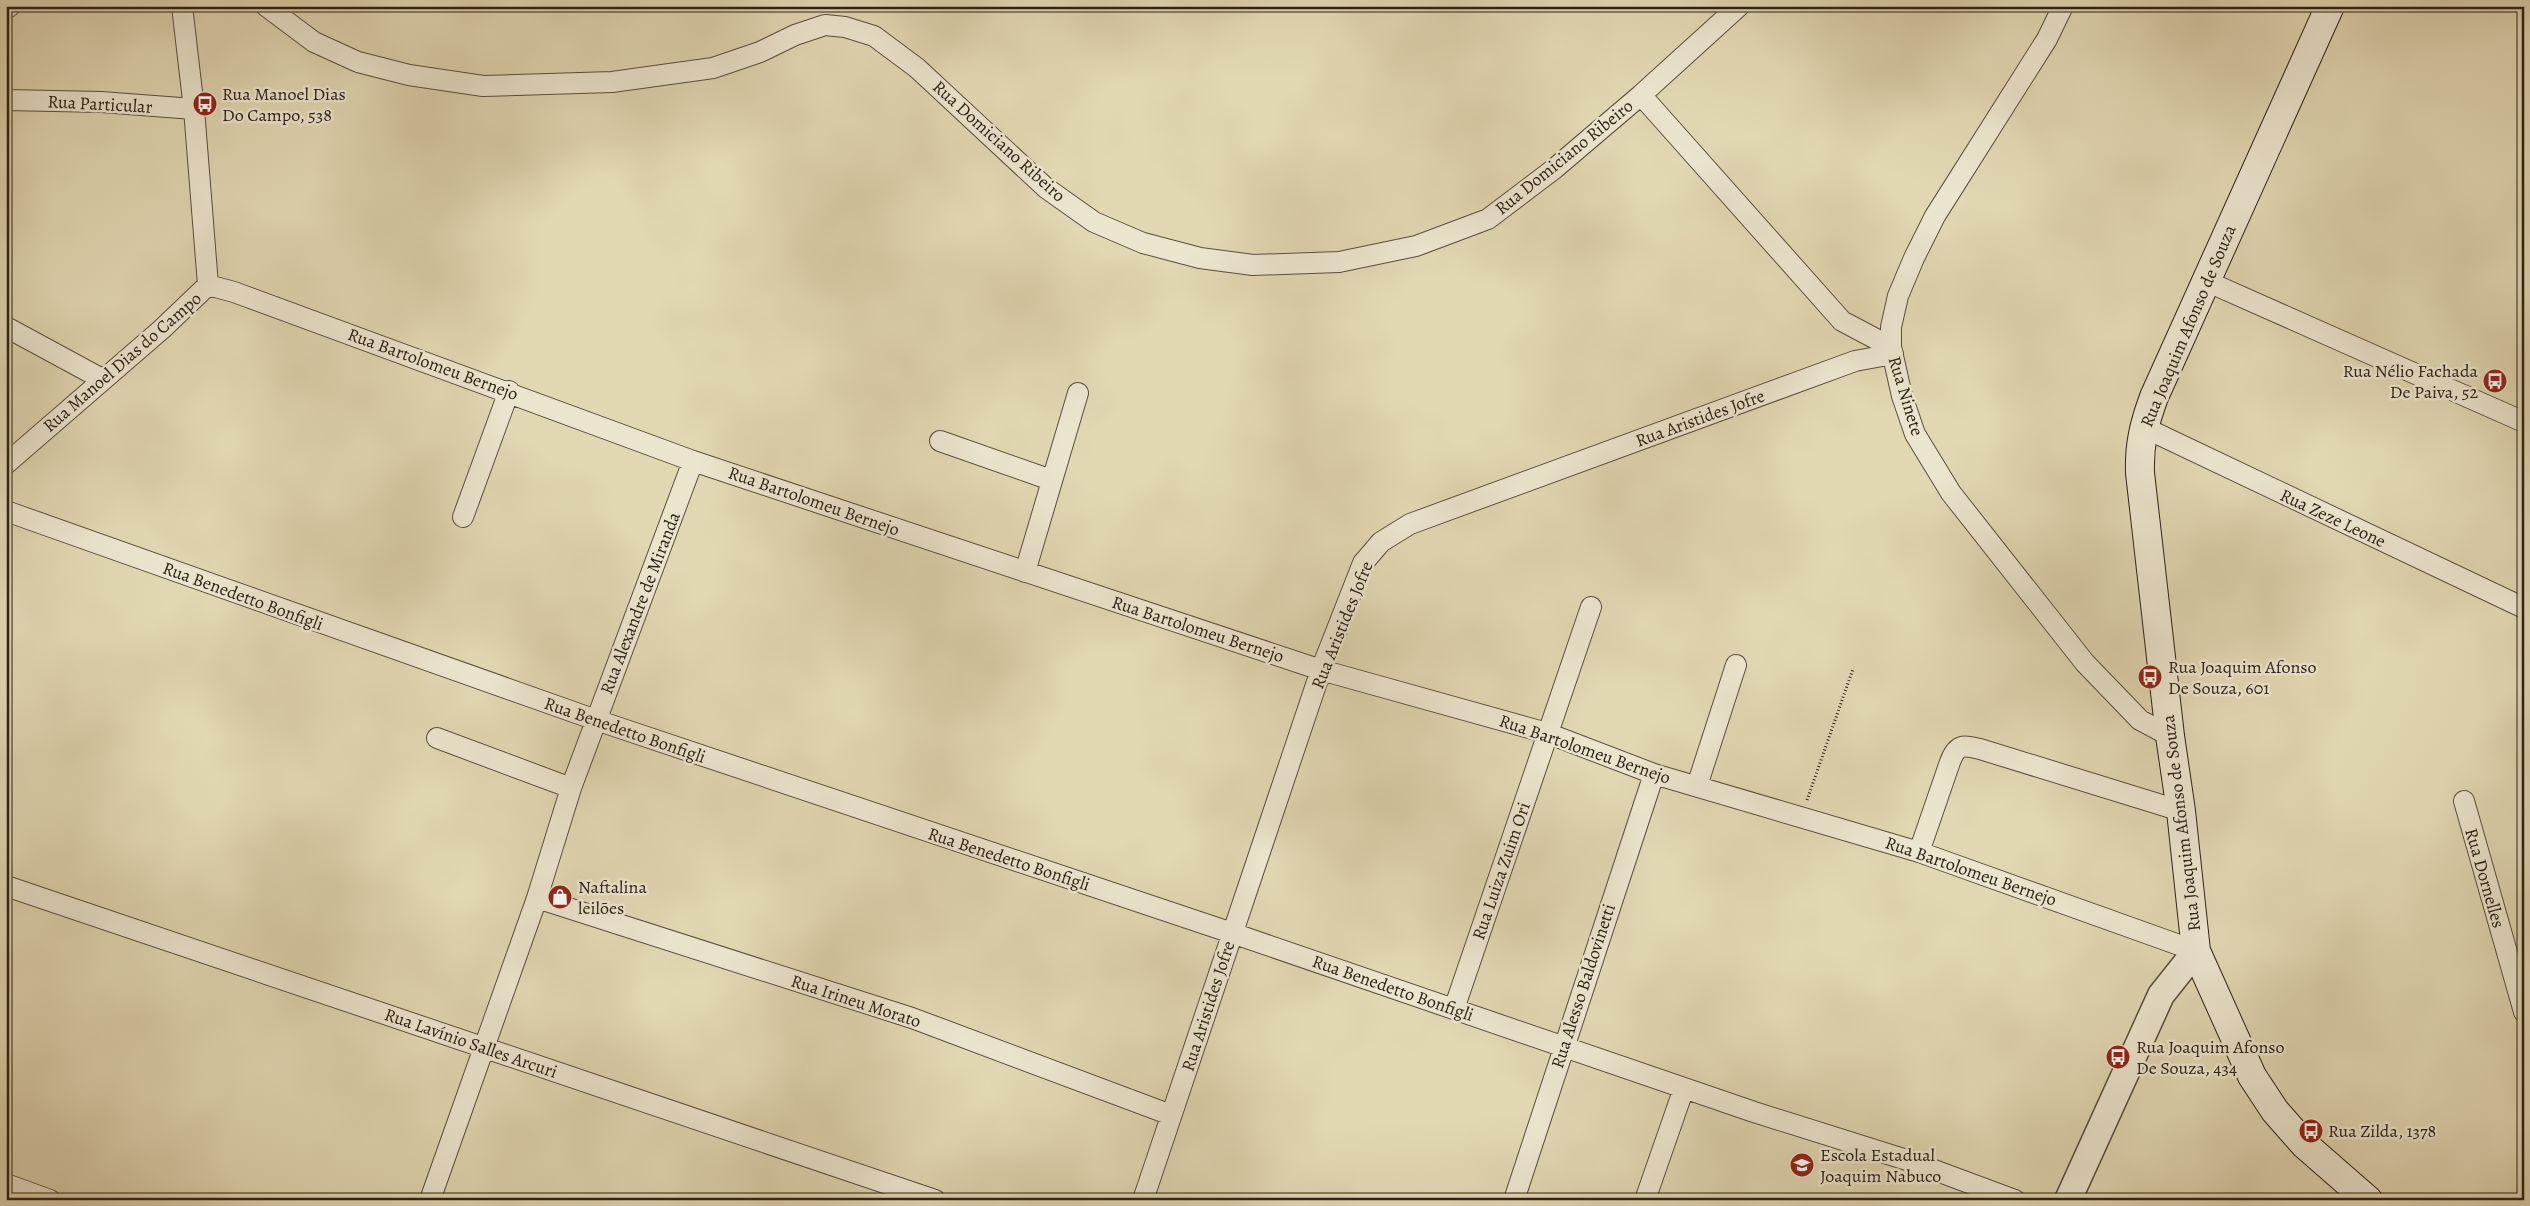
<svg xmlns="http://www.w3.org/2000/svg" width="2530" height="1206" font-family="Alegreya,serif">
<style>
.lines{fill:none;stroke-linecap:round;stroke-linejoin:round}
.minor-casing{stroke:#594e3e;stroke-width:22}
.tertiary-casing{stroke:#594e3e;stroke-width:29}
.secondary-casing{stroke:#2c2117;stroke-width:30}
.path{stroke:#2c2117;stroke-width:3;stroke-dasharray:1 2.5;stroke-linecap:butt}
.minor{stroke:#ece5ce;stroke-width:20}
.tertiary{stroke:#ece5ce;stroke-width:26}
.secondary{stroke:#ece5ce;stroke-width:28}
.labels{text-anchor:middle;stroke-width:5;stroke-linejoin:round;paint-order:stroke}
.poi-label{font-size:18px;fill:#2c2117;stroke:#ece5ce;text-anchor:start}
.street-label{font-size:18px;fill:#2c2117;stroke:#ece5ce}
</style>
<rect width="100%" height="100%" fill="#e1d7b3"/>
<filter id="stains"><feTurbulence type="fractalNoise" baseFrequency=".004" numOctaves="4"/><feColorMatrix values="0 0 0 0 .2 0 0 0 0 .09 0 0 0 0 .02 0 0 0 .5 -.17"/></filter>
<radialGradient id="worn" r=".72"><stop offset=".6" stop-color="#630" stop-opacity="0"/><stop offset="1" stop-color="#630" stop-opacity=".3"/></radialGradient>
<g class="lines">
<defs>
<path id="minor" d="M266 6 314 42 358 62 409 75 483 86 612 82 713 68 760 52 795 35 825 25 845 27 874 36 917 68 1046 188 1094 222 1143 243 1200 258 1253 265 1339 262 1416 246 1488 219 1554 169 1641 95 1739 6
M2063 6 2047 39 1935 216 1914 258 1898 296 1891 327V347L1902 396 1915 434 1951 493 2085 663 2140 720 2170 736
M6 9 10 6
M1641 95 1842 321 1891 347
M6 100 101 102 194 109
M2206 281 2524 422
M208 285 234 292 693 461 1321 670 1547 733 1654 774 1919 852 2196 951
M6 327 102 379
M2143 427 2524 608
M940 441 1051 480
M6 464 162 329 208 285 194 109 182 6
M6 511 596 720 1232 933 1754 1112 1910 1161 2015 1200
M463 517 509 391
M1025 572 1078 393
M437 738 571 788
M1697 786 1736 665
M2464 801 2524 1012
M1919 852 1950 762C1957 744 1962 745 1980 749L2181 811
M6 886 935 1200
M537 898 912 1018 1171 1115
M1454 1009 1591 607
M6 1184 50 1200
M430 1200 537 898 571 788 693 461
M1143 1200 1321 670 1363 563 1381 542 1410 524 1855 361 1893 354
M1514 1200 1654 774
M1645 1200 1684 1088"/>
<path id="tertiary" d="M2068 1200 2161 995 2196 951"/>
<path id="secondary" d="M2330 6 2154 397C2144 424 2139 445 2140 473L2170 736 2181 811 2196 951 2252 1076 2275 1111 2305 1145 2368 1200"/>
</defs>
<use href="#minor" class="minor-casing"/>
<use href="#tertiary" class="tertiary-casing"/>
<use href="#secondary" class="secondary-casing"/>
<path class="path" d="M1807 800 1853 669"/>
<use href="#minor" class="minor"/>
<use href="#tertiary" class="tertiary"/>
<use href="#secondary" class="secondary"/>
</g>
<defs>
<symbol id="bus-disc" viewBox="-11 -11 22 22"><circle r="9.5" fill="#8f2418" stroke="#ece5ce"/><path d="M-5-6H5V4H4V6H2V4H-2V6H-4V4H-5ZM-3.5-4V0h7V-4ZM-3.5 1.2v1.5H-2V1.2ZM2 1.2v1.5H3.5V1.2Z" fill="#fff"/></symbol>
<symbol id="shop-disc" viewBox="-11 -11 22 22"><circle r="9.5" fill="#8f2418" stroke="#ece5ce"/><path d="M-5-2.5h2.3a2.7 3.5 0 0 1 5.4 0H5L5.5 6h-11ZM-1.5-2.5h3a1.5 2.3 0 0 0-3 0Z" fill="#fff"/></symbol>
<symbol id="school-disc" viewBox="-11 -11 22 22"><circle r="9.5" fill="#8f2418" stroke="#ece5ce"/><path d="M0-5L7-2L0 1L-7-2ZM-4 1L0 2.5L4 1V4Q0 6-4 4Z" fill="#fff"/></symbol>
</defs>
<g fill-rule="evenodd">
<use href="#bus-disc" x="191" y="90" width="28" height="28"/>
<use href="#bus-disc" x="2481" y="367" width="28" height="28"/>
<use href="#bus-disc" x="2136" y="663" width="28" height="28"/>
<use href="#shop-disc" x="546" y="883" width="28" height="28"/>
<use href="#bus-disc" x="2104" y="1043" width="28" height="28"/>
<use href="#bus-disc" x="2297" y="1117" width="28" height="28"/>
<use href="#school-disc" x="1788" y="1151" width="28" height="28"/>
</g>
<g class="labels">
<g class="poi-label">
<text x="222" y="100">Rua Manoel Dias<tspan x="222" dy="21">Do Campo, 538</tspan></text>
<text x="2478" y="377" text-anchor="end">Rua Nélio Fachada<tspan x="2478" dy="21">De Paiva, 52</tspan></text>
<text x="2168" y="673">Rua Joaquim Afonso<tspan x="2168" dy="21">De Souza, 601</tspan></text>
<text x="578" y="893">Naftalina<tspan x="578" dy="21">leilões</tspan></text>
<text x="2136" y="1053">Rua Joaquim Afonso<tspan x="2136" dy="21">De Souza, 434</tspan></text>
<text x="2328" y="1137">Rua Zilda, 1378</text>
<text x="1820" y="1161">Escola Estadual<tspan x="1820" dy="21">Joaquim Nabuco</tspan></text>
</g>
<g class="street-label">
<text transform="translate(100 104) rotate(3)" y="6">Rua Particular</text>
<text transform="translate(999 141) rotate(42)" y="6">Rua Domiciano Ribeiro</text>
<text transform="translate(1564 157) rotate(-39)" y="6">Rua Domiciano Ribeiro</text>
<text transform="translate(2188 326) rotate(-67)" y="6">Rua Joaquim Afonso de Souza</text>
<text transform="translate(122 362) rotate(-41)" y="6">Rua Manoel Dias do Campo</text>
<text transform="translate(433 364) rotate(20)" y="6">Rua Bartolomeu Bernejo</text>
<text transform="translate(1906 396) rotate(73)" y="6">Rua Ninete</text>
<text transform="translate(1700 418) rotate(-20)" y="6">Rua Aristides Jofre</text>
<text transform="translate(814 501) rotate(19)" y="6">Rua Bartolomeu Bernejo</text>
<text transform="translate(2333 518) rotate(25)" y="6">Rua Zeze Leone</text>
<text transform="translate(243 596) rotate(20)" y="6">Rua Benedetto Bonfigli</text>
<text transform="translate(640 603) rotate(-69)" y="6">Rua Alexandre de Miranda</text>
<text transform="translate(1342 625) rotate(-68)" y="6">Rua Aristides Jofre</text>
<text transform="translate(1198 629) rotate(18)" y="6">Rua Bartolomeu Bernejo</text>
<text transform="translate(625 730) rotate(19)" y="6">Rua Benedetto Bonfigli</text>
<text transform="translate(1585 749) rotate(19)" y="6">Rua Bartolomeu Bernejo</text>
<text transform="translate(2181 823) rotate(-97)" y="6">Rua Joaquim Afonso de Souza</text>
<text transform="translate(1009 859) rotate(18)" y="6">Rua Benedetto Bonfigli</text>
<text transform="translate(1501 871) rotate(-71)" y="6">Rua Luiza Zuim Ori</text>
<text transform="translate(1971 871) rotate(19)" y="6">Rua Bartolomeu Bernejo</text>
<text transform="translate(2485 878) rotate(74)" y="6">Rua Dornelles</text>
<text transform="translate(1583 986) rotate(-72)" y="6">Rua Alesso Baldovinetti</text>
<text transform="translate(1393 988) rotate(19)" y="6">Rua Benedetto Bonfigli</text>
<text transform="translate(856 1001) rotate(18)" y="6">Rua Irineu Morato</text>
<text transform="translate(1208 1006) rotate(-72)" y="6">Rua Aristides Jofre</text>
<text transform="translate(471 1043) rotate(19)" y="6">Rua Lavínio Salles Arcuri</text>
</g>
</g>
<rect width="2530" height="1206" fill="none" stroke="#e1d7b3" stroke-width="25"/>
<rect x="8" y="8" width="2515" height="1191" fill="none" stroke="#2c2117" stroke-width="2.5"/>
<rect x="12" y="12" width="2505" height="1181" fill="none" stroke="#2c2117"/>
<rect width="100%" height="100%" filter="url(#stains)"/>
<rect width="100%" height="100%" fill="url(#worn)"/>
</svg>
